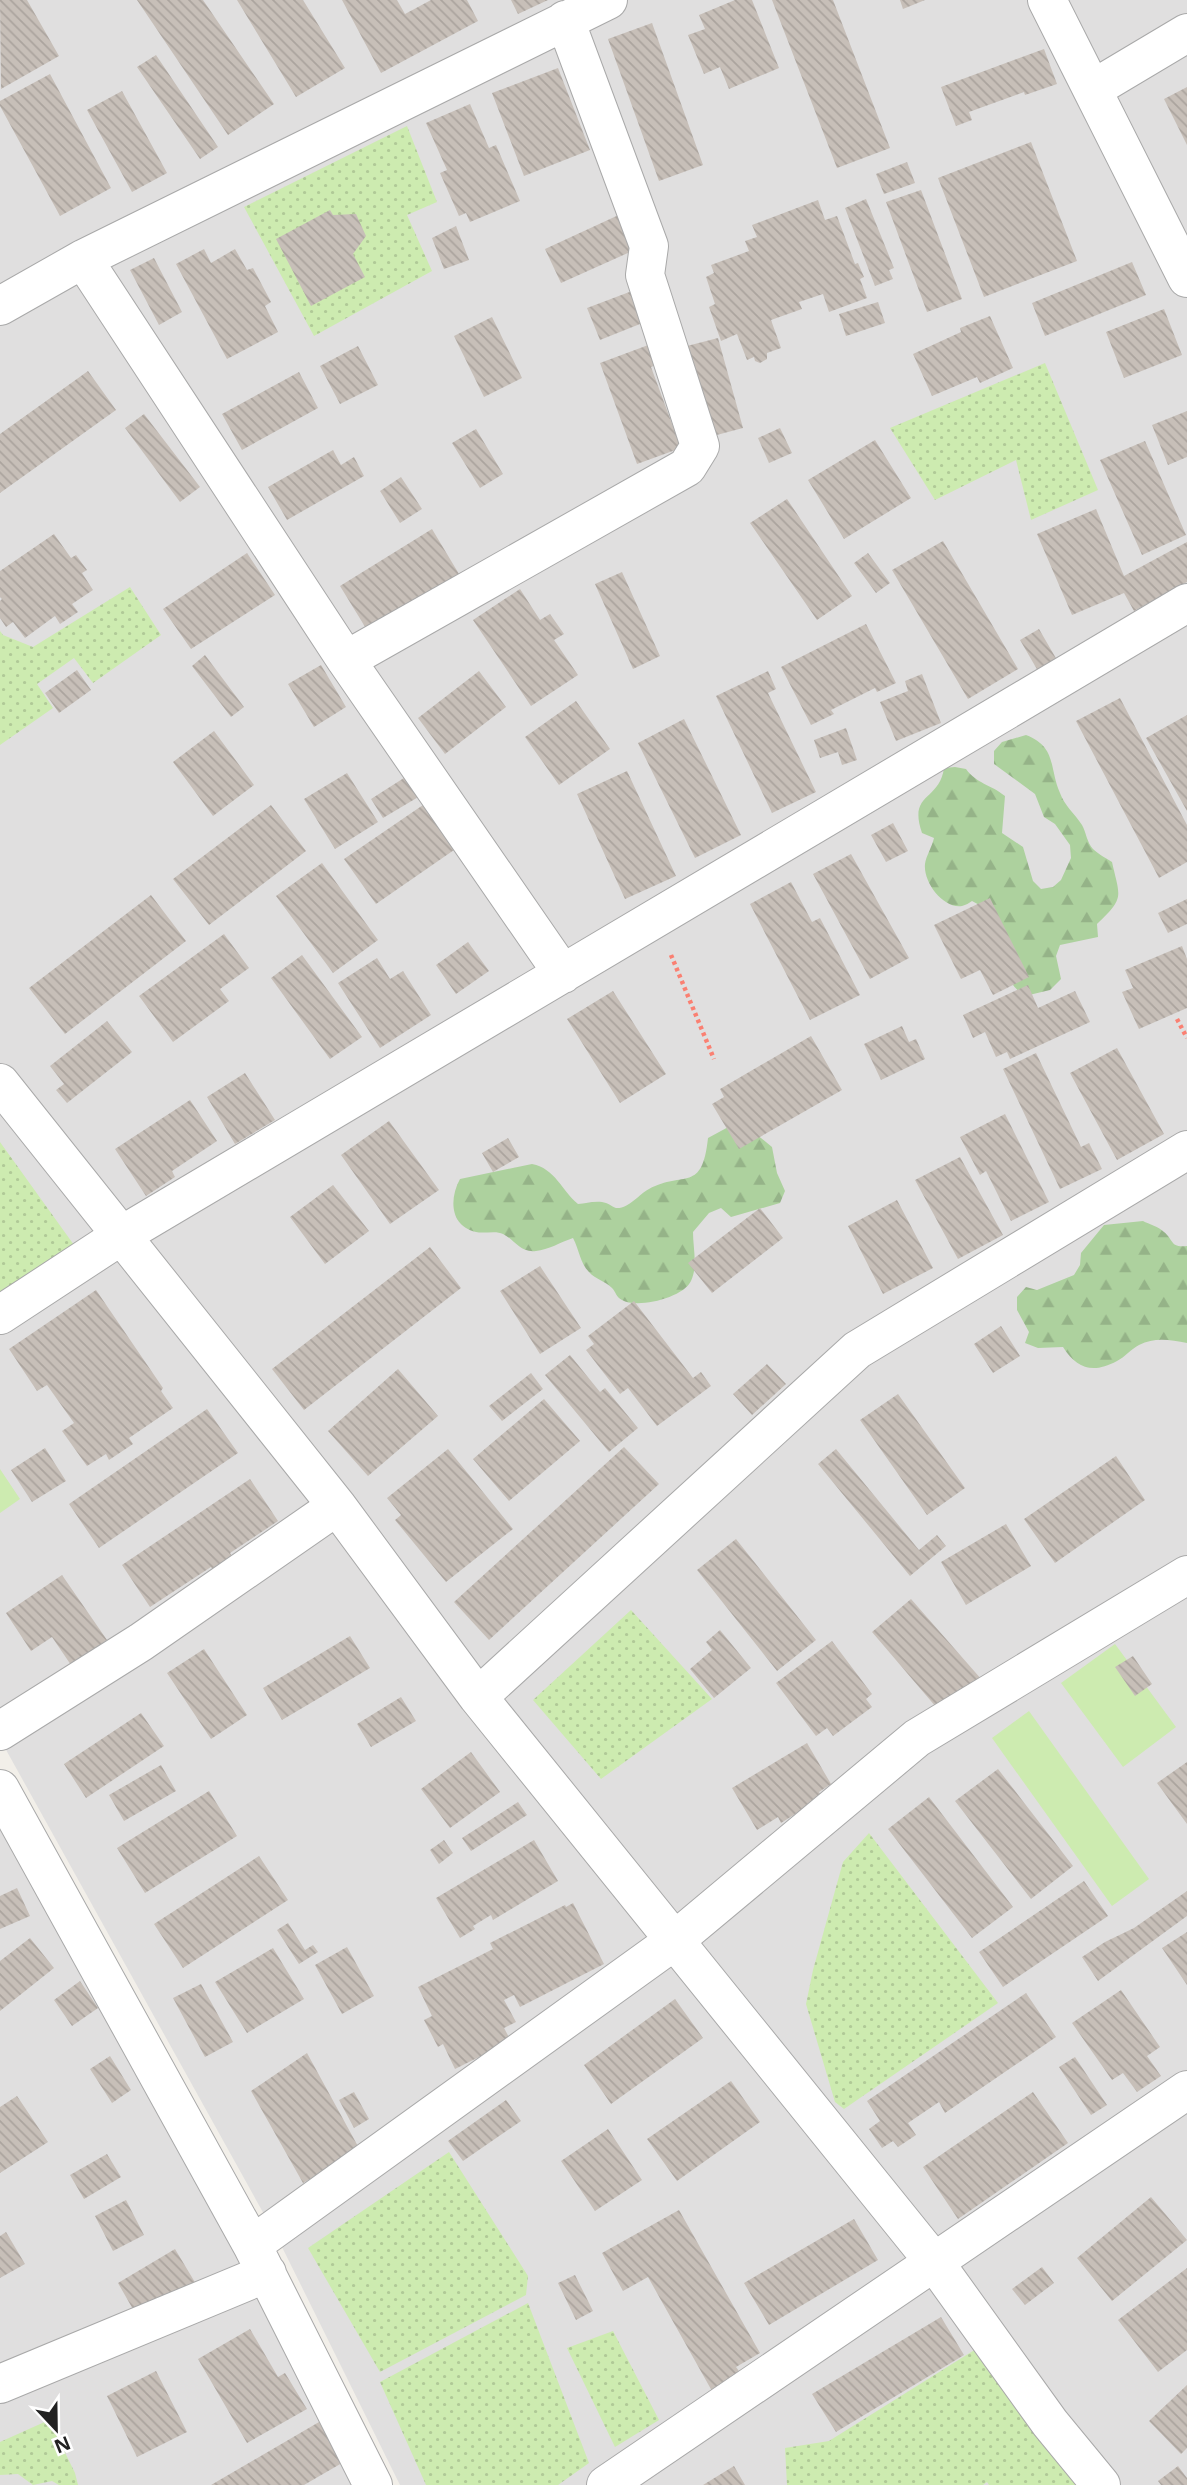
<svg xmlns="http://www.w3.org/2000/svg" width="1187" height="2485" font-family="'Open Sans',sans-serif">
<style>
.residential{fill:#e0dfdf}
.grass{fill:url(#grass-dots)}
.forest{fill:url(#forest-firs)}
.garden{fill:#cdebb0}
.building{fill:url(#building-back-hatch)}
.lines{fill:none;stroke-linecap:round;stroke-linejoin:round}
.minor-casing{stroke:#a9a9a9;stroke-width:40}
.path{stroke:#fa8072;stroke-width:4.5;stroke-dasharray:3.5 3.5;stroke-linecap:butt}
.minor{stroke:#fff;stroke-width:38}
</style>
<defs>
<pattern id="grass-dots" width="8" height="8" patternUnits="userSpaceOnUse" patternTransform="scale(1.75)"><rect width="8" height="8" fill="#cdebb0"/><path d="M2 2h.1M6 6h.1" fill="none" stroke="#b0c997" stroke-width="1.8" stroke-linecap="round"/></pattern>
<pattern id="forest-firs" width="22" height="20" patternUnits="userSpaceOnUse" patternTransform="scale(1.75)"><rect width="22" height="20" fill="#add19e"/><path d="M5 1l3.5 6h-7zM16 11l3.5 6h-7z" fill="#95b388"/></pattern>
<pattern id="building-back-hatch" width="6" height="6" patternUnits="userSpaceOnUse" patternTransform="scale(1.75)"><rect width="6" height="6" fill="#c7bfb8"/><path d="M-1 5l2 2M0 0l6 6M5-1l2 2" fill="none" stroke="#aba49e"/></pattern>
</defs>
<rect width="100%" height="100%" fill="#f2efe9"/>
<path class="residential" d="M0 0H1187V2485H400L280 2243 0 1739Z
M0 1825 82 1970 361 2485H0Z"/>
<path class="grass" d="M407 126 437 202 407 215 432 271 314 336 244 207Z
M1045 363 1098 490 1031 520 1016 460 935 500 890 428Z
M130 587 161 635 93 683 74 658 37 684 53 708 0 745V631L3 635 33 647Z
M0 1142 74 1245 0 1293Z
M631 1610 712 1699 601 1779 533 1700Z
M869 1833 998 2003 844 2109 835 2102 806 2004 813 1970 843 1862Z
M449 2152 528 2276 526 2295 380 2372 308 2248Z
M528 2303 589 2463 558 2485H426L380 2382Z
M613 2331 659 2420 615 2447 567 2348Z
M976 2349 1076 2485H989L987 2482 983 2485H787L785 2448 829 2441Z
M49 2420 75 2473 78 2485H59L52 2481 33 2485 18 2474 0 2475V2442Z"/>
<path class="forest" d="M1026 735C1057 747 1049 768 1060 793 1064 805 1075 814 1082 825 1086 832 1087 843 1093 849 1098 854 1106 858 1112 862 1120 898 1125 897 1097 924L1098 937 1060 945 1056 956 1061 979 1050 990 1025 996C1000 981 992 934 983 907L972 901C969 903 966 905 962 906 943 909 923 882 925 864 926 856 932 847 934 838L922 833C908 792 939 802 944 768L955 767 966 769C977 784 990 784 1005 796L1002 833 1023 847 1033 881 1041 889 1053 887 1061 880 1071 858 1070 845 1055 824 1044 817 1035 794 994 764V751L1002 742Z
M743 1123 772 1147 777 1173 785 1191 780 1203 731 1217 721 1208 709 1213 693 1232C693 1248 698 1266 691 1281 683 1298 637 1309 622 1300 616 1297 616 1292 612 1288 605 1281 595 1279 589 1272 580 1263 579 1249 573 1238 561 1242 548 1250 536 1251 520 1253 515 1240 503 1234 496 1230 484 1234 476 1232 450 1226 449 1199 460 1179L532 1164C556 1169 561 1190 578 1204 587 1203 598 1200 606 1203 607 1203 615 1208 616 1208 629 1209 639 1194 649 1189 684 1170 702 1194 708 1138L732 1125Z
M1143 1221C1149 1224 1159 1227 1164 1232 1174 1240 1170 1248 1187 1246V1343C1170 1340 1155 1337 1139 1345 1131 1349 1125 1357 1117 1361 1093 1374 1077 1369 1063 1347L1038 1348 1025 1343 1029 1332 1017 1310V1297L1026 1287 1037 1290 1074 1275 1080 1265 1081 1253 1104 1225Z"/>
<path class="garden" d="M0 1469 20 1499 0 1513Z
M1115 1644 1176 1727 1123 1767 1061 1683Z
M1029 1711 1149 1879 1112 1906 992 1738Z"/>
<path class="building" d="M0 0H27L59 56 1 89Z
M137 0H203L274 104 228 135Z
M237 0H303L345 68 296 97Z
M342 0H397L405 14 431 0H467L478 21 381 73Z
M511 0H548L518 14Z
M735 0H752L779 68 729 89 720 67 704 74 688 35 705 29 699 15Z
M772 0H833L890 148 837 168Z
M900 0H925L903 9Z
M652 23 703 165 659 181 608 39Z
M1044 49 1057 84 1025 95 1024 92 969 112 972 120 956 126 941 87Z
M156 55 218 147 200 159 137 67Z
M558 68 590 150 524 176 492 93Z
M50 74 111 188 60 216 0 106V101Z
M1187 87V145L1164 99Z
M122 91 167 173 132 192 87 110Z
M470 104 489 148 496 145 520 201 470 222 466 213 459 216 440 173 447 170 426 123Z
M1031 142 1077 261 984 297 938 178Z
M907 162 915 183 884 194 876 174Z
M921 190 962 299 927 312 886 202Z
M866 199 894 268 889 270 893 279 875 286 845 208Z
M818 200 825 220 837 216 855 264 858 263 864 277 860 279 867 298 829 312 823 294 799 302 802 309 771 320 781 348 767 353V359L760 363 755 361 754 357 747 360 737 334 721 341 709 307 715 304 706 277 714 273 711 265 749 251 745 241 757 237 752 225Z
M330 210 333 215 356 214 366 236 353 254 365 277 311 306 276 239Z
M623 213 639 248 561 283 545 249Z
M456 226 469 260 444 269 432 238Z
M204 249 211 263 235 249 247 270 253 268 271 302 265 306 278 332 227 359 176 264Z
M154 258 182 312 159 325 130 270Z
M1132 262 1146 295 1045 336 1032 303Z
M632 291 645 322 600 340 587 308Z
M878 302 885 323 846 336 839 314Z
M1164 309 1182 355 1124 378 1106 332Z
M990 316 1013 368 980 383 977 377 932 396 913 354 961 332 960 328Z
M492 317 522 378 484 397 454 336Z
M718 338 743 428 713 436 687 346Z
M651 344 659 364 651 367 681 448 637 464 600 363Z
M358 346 378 385 340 404 320 366Z
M88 371 116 410 0 493V434Z
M299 372 318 408 242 450 222 414Z
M1187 411V457L1168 465 1152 425Z
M144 414 200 487 180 502 125 428Z
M780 428 792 453 769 463 758 438Z
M476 429 503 474 480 488 452 443Z
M875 440 911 498 844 539 808 480Z
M1145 441 1186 535 1142 555 1100 460Z
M333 450 341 465 354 457 364 476 287 520 268 487Z
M401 477 422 509 400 523 380 491Z
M787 499 852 596 817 620 750 523Z
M1096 509 1124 576 1187 542V582L1134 611 1124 593 1072 615 1037 534Z
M432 529 459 574 367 630 340 586Z
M54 534 71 558 76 555 87 570 82 573 93 590 72 604 78 612 60 624 55 616 25 638 13 622 6 627 0 618V601L2 599 0 597V571Z
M943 541 1018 669 968 699 892 570Z
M247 553 275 595 191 649 163 609Z
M868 553 890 583 876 593 854 563Z
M622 572 660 656 633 669 595 584Z
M520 589 540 620 550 614 564 634 554 640 578 675 531 706 473 620Z
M866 624 896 683 877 692 875 688 831 710 834 714 811 725 781 667Z
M1039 629 1057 660 1038 671 1020 640Z
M205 655 244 707 231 717 192 666Z
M321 665 346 707 314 727 288 684Z
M77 670 91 690 59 713 45 693Z
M479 671 506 707 445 754 418 718Z
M768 671 776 689 768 693 816 792 772 813 716 696Z
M922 674 941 723 896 741 880 702 908 691 905 681Z
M1120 698 1187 825V862L1159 878 1076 721Z
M576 701 610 749 559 785 525 737Z
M1187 715V811L1146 738Z
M684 719 741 835 695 858 638 743Z
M846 728 857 760 842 765 838 752 820 758 814 740Z
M214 731 254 785 213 816 173 762Z
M627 771 676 876 625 899 577 794Z
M347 773 378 822 335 849 304 799Z
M407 776 420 796 383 818 371 799Z
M271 805 306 851 209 925 173 879Z
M423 805 454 850 376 904 344 859Z
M893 823 908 851 886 862 871 835Z
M851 854 909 958 870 979 813 874Z
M322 863 378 940 333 973 276 896Z
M791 882 812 922 820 918 860 995 810 1020 750 904Z
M151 895 186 941 65 1034 29 988Z
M990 898 1029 977 993 995 980 970 961 979 934 925Z
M1187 899V924L1168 933 1158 913Z
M224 934 249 968 220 989 229 1001 173 1042 139 996Z
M468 942 489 971 456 994 436 965Z
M1182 946 1187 959V1008L1139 1029 1122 992 1133 988 1125 970Z
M302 955 362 1037 330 1059 271 978Z
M377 958 390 979 403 971 431 1015 380 1048 338 983Z
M1028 985 1038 1008 1075 991 1090 1022 1010 1059 1007 1052 996 1057 985 1032 973 1038 963 1015Z
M613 991 666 1074 620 1103 567 1019Z
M107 1021 132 1052 67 1103 56 1090 64 1084 50 1066Z
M902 1026 909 1042 916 1039 925 1059 881 1080 864 1044Z
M811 1036 842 1090 739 1149 712 1104 724 1097 720 1089Z
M1117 1048 1164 1134 1117 1160 1070 1073Z
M1036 1053 1081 1147 1089 1143 1102 1169 1060 1189 1003 1069Z
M245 1073 275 1120 235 1144 207 1097Z
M190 1100 217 1141 172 1171 175 1177 146 1196 115 1149Z
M1005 1114 1049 1202 1011 1221 986 1171 980 1175 960 1137Z
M389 1121 439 1190 390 1224 341 1155Z
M508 1138 519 1157 493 1172 482 1153Z
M960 1157 1003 1235 958 1259 915 1180Z
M333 1185 369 1231 325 1264 290 1217Z
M897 1200 933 1268 883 1294 848 1226Z
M760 1208 783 1238 712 1293 688 1263Z
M430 1247 461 1288 304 1410 272 1369Z
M540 1266 581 1328 540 1354 500 1291Z
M96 1290 163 1388 161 1391 173 1408 129 1438 133 1444 109 1460 106 1454 87 1466 62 1431 74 1423 47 1385 37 1391 9 1349Z
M634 1301 693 1378 701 1372 711 1386 657 1426 628 1388 620 1394 586 1350 594 1344 588 1336Z
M1001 1326 1020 1356 993 1373 974 1344Z
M570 1355 600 1392 605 1388 638 1428 609 1452 545 1375Z
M767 1364 786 1384 752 1415 733 1394Z
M398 1369 438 1416 368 1476 328 1431Z
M531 1373 543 1389 502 1421 489 1406Z
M898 1394 965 1488 927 1515 860 1420Z
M544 1399 580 1441 509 1501 473 1459Z
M207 1409 238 1453 99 1548 69 1504Z
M624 1447 659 1484 489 1640 454 1602Z
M45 1448 66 1481 32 1502 11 1470Z
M448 1449 513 1529 446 1582 395 1520 401 1515 387 1498Z
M836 1449 919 1550 937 1535 946 1546 910 1576 818 1464Z
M1116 1456 1145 1500 1055 1563 1024 1519Z
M250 1479 278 1521 230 1553 234 1560 215 1573 211 1567 150 1607 122 1565Z
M1006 1524 1031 1566 966 1605 941 1562Z
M736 1539 816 1640 777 1671 697 1570Z
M62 1575 107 1640 71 1665 52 1637 31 1651 6 1613Z
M911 1599 982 1680 942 1714 872 1632Z
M720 1630 751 1668 714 1698 690 1669 712 1650 706 1642Z
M350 1636 370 1668 282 1720 263 1688Z
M832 1641 872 1694 866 1699 872 1707 833 1736 827 1728 816 1736 776 1683Z
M204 1649 247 1715 211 1739 167 1673Z
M1133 1656 1152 1684 1135 1696 1115 1667Z
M401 1697 416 1721 371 1747 357 1724Z
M141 1713 164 1746 86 1798 64 1764Z
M807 1743 831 1784 819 1792 822 1797 781 1823 778 1817 757 1830 732 1788Z
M471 1752 500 1792 450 1828 421 1789Z
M1187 1762V1824L1157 1783Z
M161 1765 176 1791 124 1821 109 1795Z
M998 1769 1073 1866 1031 1899 955 1801Z
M209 1791 237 1836 145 1893 117 1848Z
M929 1797 1013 1907 972 1938 888 1829Z
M518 1802 527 1815 471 1851 462 1838Z
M444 1840 453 1853 439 1864 430 1850Z
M534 1840 558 1881 493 1920 491 1915 473 1926 475 1929 460 1938 436 1898Z
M259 1856 288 1900 183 1968 154 1924Z
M1084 1881 1108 1916 1003 1987 979 1952Z
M17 1888 30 1916 0 1929V1896Z
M1187 1891V1916L1098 1981 1082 1957 1105 1942 1134 1928Z
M573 1903 604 1964 520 2007 514 1995 504 2000 516 2022 504 2028 511 2041 455 2069 443 2044 438 2047 424 2020 432 2016 418 1987 493 1949 490 1943 565 1905 566 1907Z
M288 1923 305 1950 313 1945 318 1952 299 1964 277 1930Z
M1187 1932V1985L1162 1948Z
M30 1938 54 1968 0 2011V1961Z
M347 1947 374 1996 342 2014 315 1965Z
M273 1948 304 1999 247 2033 215 1982Z
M80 1981 98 2008 72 2026 54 2000Z
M201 1984 233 2042 205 2057 173 1998Z
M1121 1990 1160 2047 1147 2056 1161 2076 1137 2092 1123 2073 1112 2080 1072 2023Z
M1026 1993 1056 2037 945 2113 939 2102 908 2123 916 2135 898 2147 893 2141 882 2148 869 2129 880 2121 867 2101Z
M675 1999 703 2038 611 2104 584 2065Z
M307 2053 360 2150 303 2183 251 2091Z
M110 2056 131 2090 112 2103 90 2069Z
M1075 2057 1107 2105 1091 2115 1059 2067Z
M731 2081 760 2122 677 2181 647 2139Z
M354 2092 369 2119 354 2128 339 2100Z
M1033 2092 1068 2143 958 2219 923 2167Z
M17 2096 48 2142 0 2173V2107Z
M506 2100 521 2121 463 2161 448 2141Z
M608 2129 642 2180 595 2211 561 2161Z
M107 2154 121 2177 84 2199 70 2175Z
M1151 2197 1187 2240 1112 2301 1077 2258Z
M126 2200 144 2235 113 2251 95 2216Z
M679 2210 760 2353 736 2367 741 2374 712 2391 648 2277 623 2291 602 2253Z
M854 2219 878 2260 769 2325 744 2283Z
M6 2232 25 2264 0 2278V2236Z
M175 2249 196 2284 138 2318 118 2283Z
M1042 2267 1054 2283 1025 2305 1012 2289Z
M1187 2268V2350L1158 2372 1118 2320Z
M575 2275 593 2311 576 2320 558 2283Z
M941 2317 964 2355 836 2432 812 2394Z
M250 2329 278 2377 285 2373 307 2409 247 2443 198 2359Z
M156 2371 187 2432 137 2457 107 2396Z
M1187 2385V2448L1181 2454 1149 2421Z
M319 2422 342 2463 304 2485H211Z
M734 2466 745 2485H703Z
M1178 2466 1187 2478V2485H1161L1158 2481Z"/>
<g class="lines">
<defs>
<path id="minor" d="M1047 0 1187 278
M1093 89 1187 33
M83 259 346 660 563 974
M0 306 83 259 608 0
M346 660 687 467 700 446 645 275 649 246 565 20
M0 1083 337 1506 478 1697 935 2263 1050 2423 1101 2485
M0 1315 122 1235 1187 603
M478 1697 857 1350 1187 1150
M0 1731 141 1642 337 1506
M0 1789 252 2245 373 2485
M252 2245 674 1941 917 1738 1187 1575
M0 2384 267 2273
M606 2485 1187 2090"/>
</defs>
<use href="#minor" class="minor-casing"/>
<path class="path" d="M671 955 714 1059
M1177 1019 1187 1038"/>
<use href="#minor" class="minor"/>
</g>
<g transform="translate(56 2429) rotate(158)" stroke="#ffffff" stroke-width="5" paint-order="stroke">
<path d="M0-5L12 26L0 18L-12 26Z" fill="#222222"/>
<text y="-10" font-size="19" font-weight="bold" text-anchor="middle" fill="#222222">N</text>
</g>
</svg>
